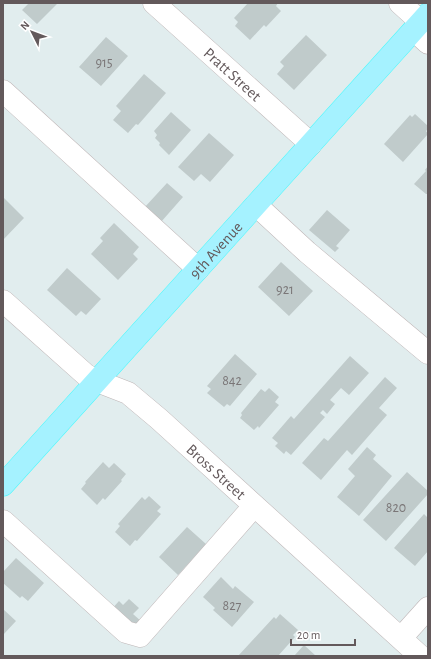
<svg xmlns="http://www.w3.org/2000/svg" width="431" height="659" font-family="'Alegreya Sans',sans-serif">
<style>
.building{fill:#c0cbcb}
.lines{fill:none;stroke-linecap:round;stroke-linejoin:round}
.minor-casing{stroke:#bfb6b7;stroke-width:23}
.major-casing{stroke:#4bf9fc;stroke-width:23}
.minor{stroke:#fff;stroke-width:22}
.major{stroke:#a5f2ff;stroke-width:22}
.labels{text-anchor:middle;stroke-width:3;stroke-linejoin:round;paint-order:stroke}
.number-label{font-size:14px;fill:#7a7677}
.street-label{font-size:16px;fill:#63595b;stroke:#fff}
</style>
<rect width="100%" height="100%" fill="#e1edee"/>
<path class="building" d="M29 3H58L37 24 22 10Z
M248 3H278L276 6 281 11 266 27 264 25 250 40 235 26 238 22 234 18Z
M306 35 327 55 294 90 277 74 284 66 280 62Z
M106 37 128 56 101 86 79 67Z
M144 74 166 93 138 125 136 124 128 133 113 120 121 111 116 106Z
M171 112 191 130 169 155 159 145 160 143 155 138 157 135 154 131Z
M415 114 428 126V129L426 131 428 134 403 162 384 144 410 115 412 117Z
M209 133 234 155 210 182 201 174 194 181 178 167Z
M428 166V194H426L414 184 426 171 425 170Z
M167 183 183 197 161 222 144 208Z
M3 197 24 218 3 240Z
M327 210 350 230 336 246 339 248 335 252 309 230Z
M114 223 139 247 133 254 138 259 118 280 91 254 103 241 100 238Z
M281 262 313 291 289 316 258 287Z
M67 268 101 299 86 315 81 311 76 316 47 290Z
M235 354 257 374 230 406 227 404 224 407 207 393 211 389 207 386Z
M350 356 369 373 349 395 341 388 330 400 335 404 327 414 323 410 320 413 325 417 291 455 286 451 284 454 275 446 278 443 272 438 291 416 294 419Z
M385 377 397 388 379 408 387 415 352 455 347 450 321 480 302 463 324 438 328 441Z
M269 388 279 397 275 402 279 405 259 428 258 426 254 430 240 418 242 415 241 413 261 389 265 392Z
M367 447 376 455 373 459 392 476 359 516 337 497 355 476 348 469Z
M103 462 109 468 114 463 126 474 121 480 122 481 105 500 103 498 97 505 81 489 86 483 85 482Z
M407 472 428 491V494L386 541 363 520Z
M149 496 161 507 157 511 161 514 137 541 135 540 130 546 115 532 120 526 118 524 142 497 145 500Z
M424 514 428 518V551L415 566 394 548Z
M187 527 206 544 178 575 159 557Z
M16 558 44 583 28 601 22 596 20 598 3 583V572Z
M221 577 233 589 235 586 254 602 232 627 213 610 215 608 203 597Z
M129 599 139 608 133 614 142 622 133 631 110 611 119 601 123 605Z
M3 609 16 621 3 635Z
M280 614 298 630 293 635 295 637 278 656H238L274 617 276 619Z
M304 645 316 656H294Z"/>
<g class="lines">
<defs>
<g id="minor">
<path id="s1" d="M154 3 311 144"/>
<path d="M400 3 421 22"/>
<path d="M414 30 428 43"/>
<path d="M3 91 198 269"/>
<path d="M256 205 307 252 428 353"/>
<path id="s2" d="M3 301 86 375 97 381 128 393 159 419 420 656"/>
<path d="M3 521 126 632 140 636 254 506"/>
<path d="M401 638 428 608"/>
</g>
<g id="major">
<path id="s3" d="M3 485 428 14"/>
</g>
</defs>
<use href="#minor" class="minor-casing"/>
<use href="#major" class="major-casing"/>
<use href="#minor" class="minor"/>
<use href="#major" class="major"/>
</g>
<g class="labels">
<g class="number-label">
<text x="104" y="67">915</text>
<text x="285" y="294">921</text>
<text x="232" y="385">842</text>
<text x="396" y="512">820</text>
<text x="232" y="610">827</text>
</g>
<g class="street-label">
<text dy="6" stroke="none"><textPath href="#s1" startOffset="106">Pratt Street</textPath></text>
<text dy="6" stroke="none"><textPath href="#s3" startOffset="317">9th Avenue</textPath></text>
<text dy="6" stroke="none"><textPath href="#s2" startOffset="275">Bross Street</textPath></text>
</g>
</g>
<rect width="431" height="659" fill="none" stroke="#63595b" stroke-width="8"/>
<g transform="translate(32 32) rotate(312)" stroke="#ffffff" stroke-width="3" paint-order="stroke">
<path d="M0-3L7 15L0 10L-7 15Z" fill="#63595b"/>
<text y="-6" font-size="11" font-weight="bold" text-anchor="middle" fill="#63595b">N</text>
</g>
<path d="M291 639v6h64v-6" fill="none" stroke="#63595b" stroke-width="2"/>
<text x="297" y="639" font-size="12" fill="#63595b" stroke="#ffffff" stroke-width="3" paint-order="stroke">20 m</text>
</svg>
